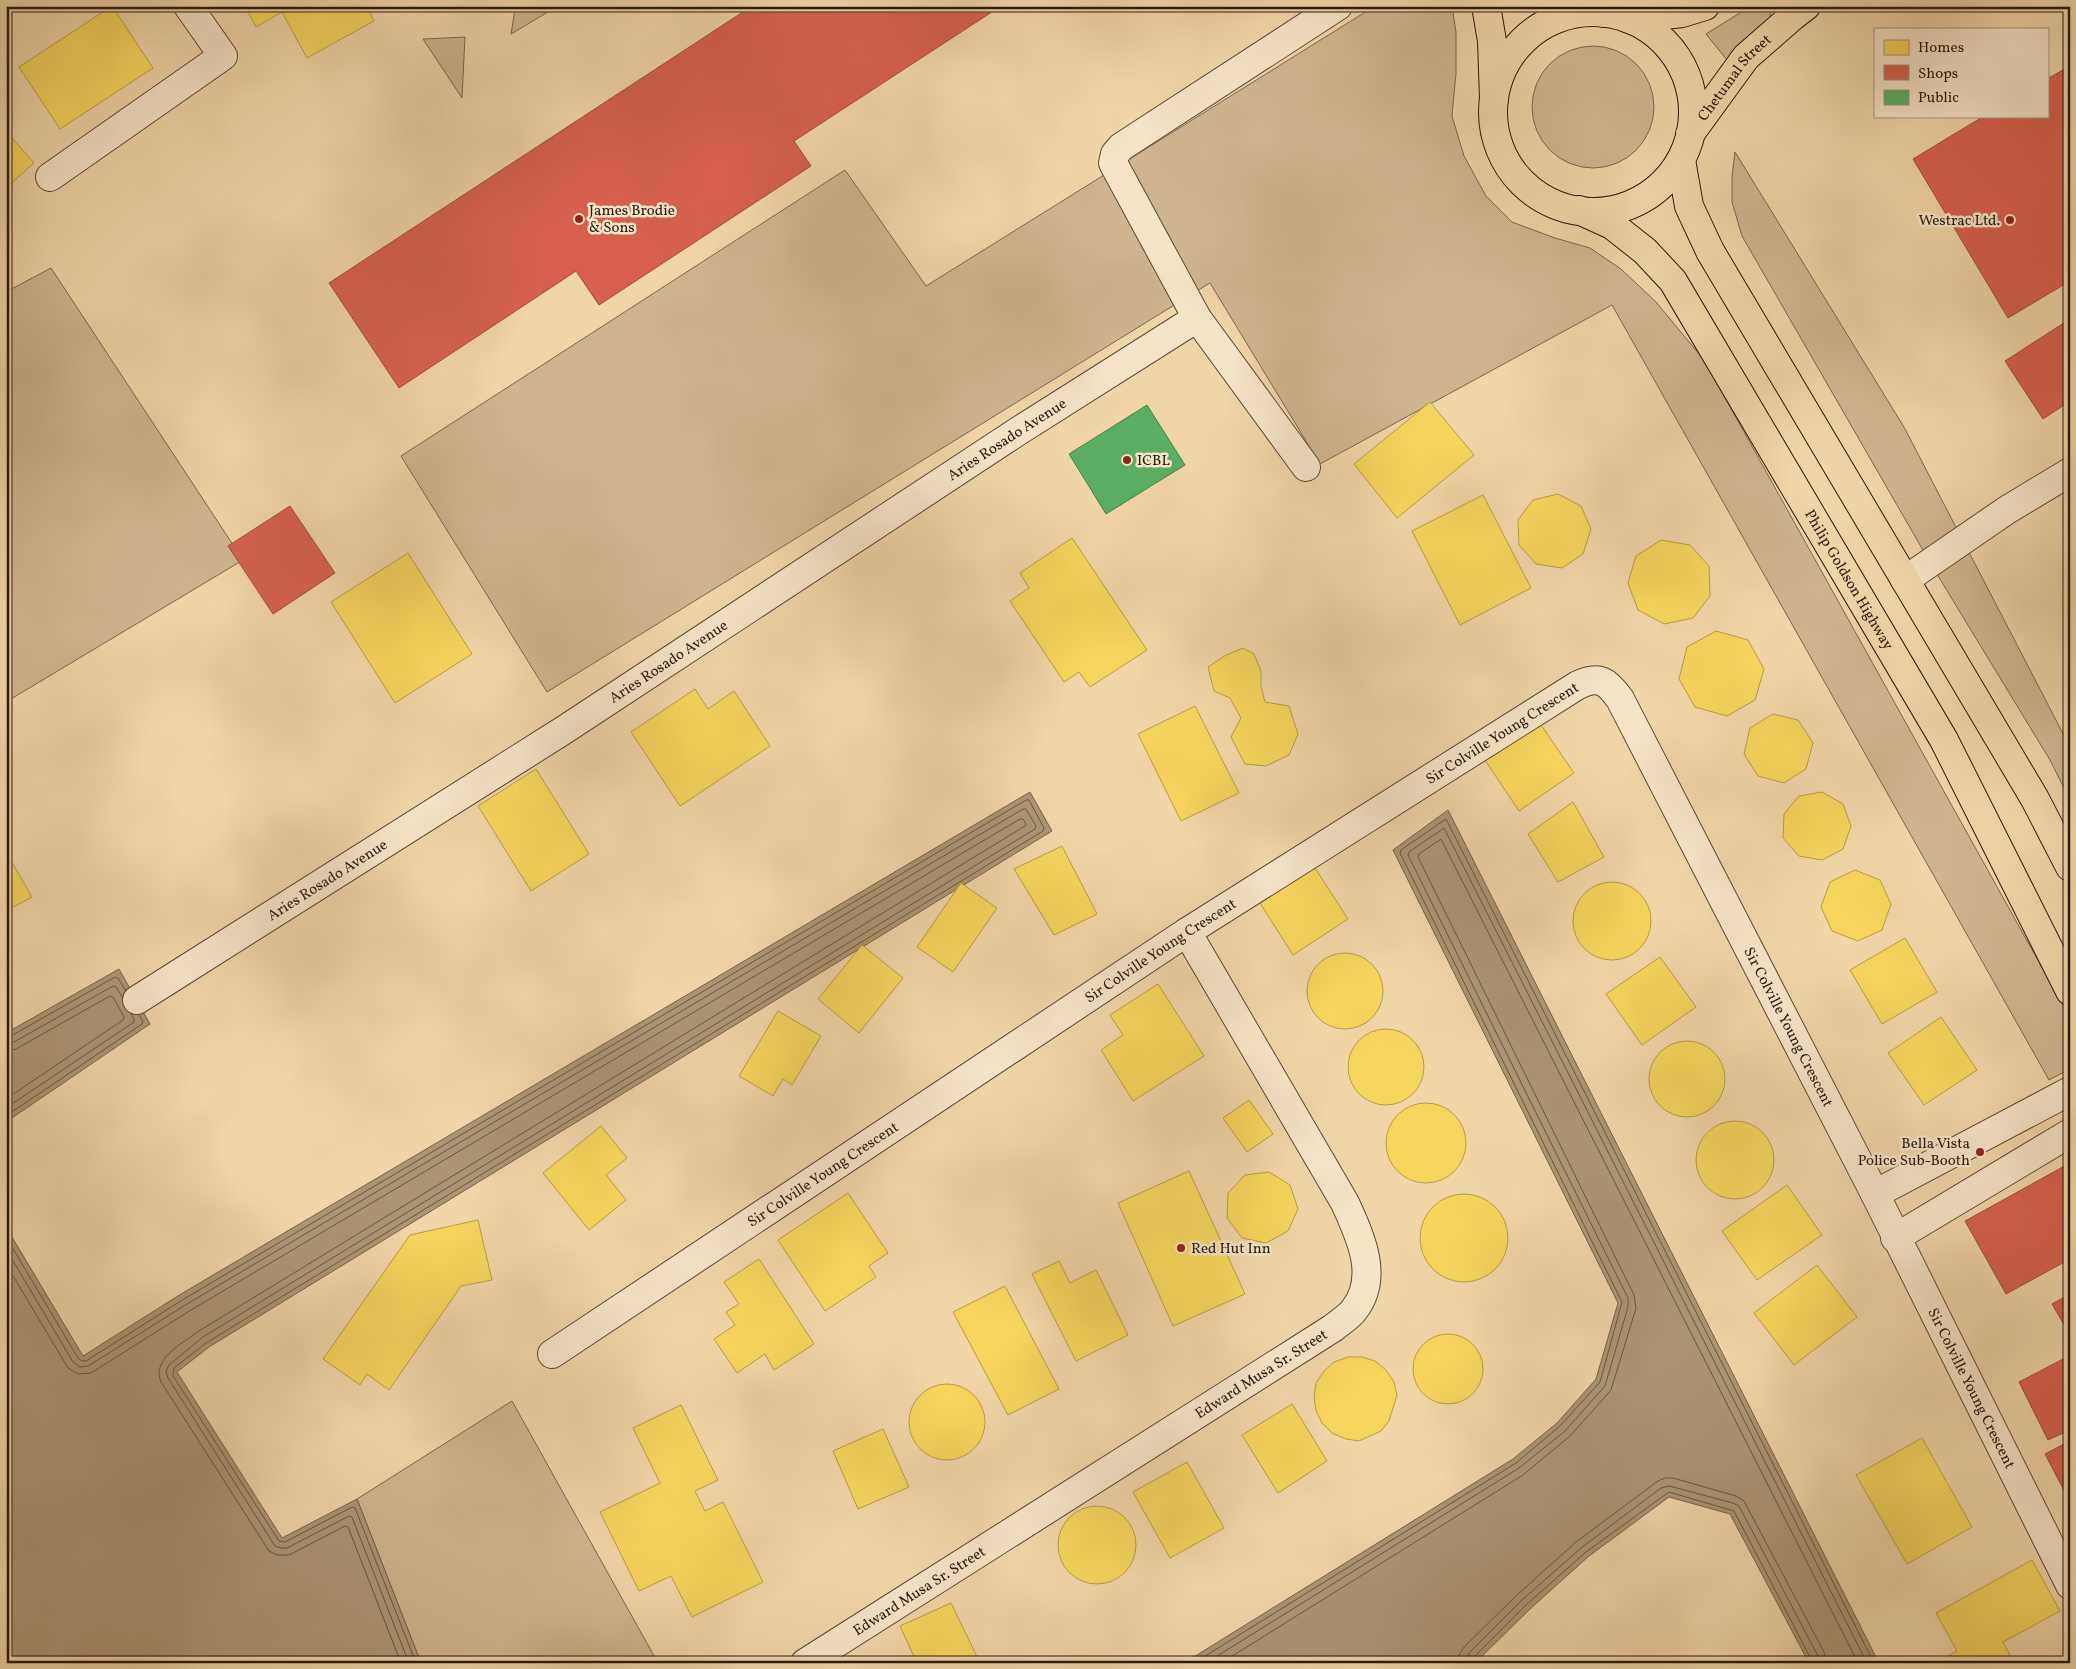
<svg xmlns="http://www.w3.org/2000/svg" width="2076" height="1669" font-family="Vollkorn,serif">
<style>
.green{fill:#ceb58d;stroke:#7a684e}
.water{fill:#ab9573;stroke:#76644b}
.homes{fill:#f6d55c;stroke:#b89d45}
.shops{fill:#d6604d;stroke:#a14b3a}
.public{fill:#5aae61;stroke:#4a8248}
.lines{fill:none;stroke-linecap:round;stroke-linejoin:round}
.shore{stroke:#685840;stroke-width:1}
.minor-casing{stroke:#584934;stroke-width:30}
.major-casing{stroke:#261a0e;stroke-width:30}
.highway-casing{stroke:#261a0e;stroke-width:30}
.minor{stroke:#f5e4c6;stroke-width:28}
.major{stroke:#f0d5a7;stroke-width:28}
.highway{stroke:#f0d5a7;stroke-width:28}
.poi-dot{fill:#8f2418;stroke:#f5e4c6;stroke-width:2}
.labels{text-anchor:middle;stroke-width:5;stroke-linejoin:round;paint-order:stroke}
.street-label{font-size:15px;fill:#261a0e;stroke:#f5e4c6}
.poi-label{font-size:15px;fill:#261a0e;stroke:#f5e4c6;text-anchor:start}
</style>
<rect width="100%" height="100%" fill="#f0d5a7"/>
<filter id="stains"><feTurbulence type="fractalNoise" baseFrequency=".004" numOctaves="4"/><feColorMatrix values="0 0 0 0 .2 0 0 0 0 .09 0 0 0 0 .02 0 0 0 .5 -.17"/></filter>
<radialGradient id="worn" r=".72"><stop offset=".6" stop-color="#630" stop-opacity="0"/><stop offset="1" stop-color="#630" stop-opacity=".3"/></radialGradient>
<path class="green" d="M520 6H558L511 34 515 9Z
M1375 6H1452L1456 32V73L1452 116 1464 156 1486 196 1512 222 1555 238 1590 248 1621 269 1656 302 1704 360 2070 1018V1069L2049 1080 1612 305 1320 464 1210 283 547 692 401 456 845 170 926 286Z
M1751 6H1771L1770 17 1732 66 1706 34Z
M465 37 462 98 423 39Z
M1532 107a61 61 0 1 1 122 0a61 61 0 1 1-122 0Z
M1735 152 1904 427 2070 747V800L2050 760 1935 571 1742 236 1732 202V177Z
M51 268 243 560 6 702V292Z
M512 1401 658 1663H421L357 1499Z"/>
<path class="water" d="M1030 792 1052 831 209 1347 177 1372 282 1538 357 1499 421 1663H6V1227L83 1356 181 1294Z
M1448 810 1879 1663H1809L1730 1514 1669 1497 1589 1556 1530 1609 1475 1663H1184L1513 1459 1557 1423 1596 1379 1618 1303 1393 850Z
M119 969 150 1024 6 1122V1033Z"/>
<path class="homes" d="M112 6 153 68 60 129 19 67Z
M245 6H366L374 21 307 58 282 12 256 27Z
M6 131 34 163 6 188Z
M1430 402 1474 455 1397 518 1354 464Z
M1558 494 1581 506 1591 529 1583 554 1562 568 1536 564 1519 545 1518 520 1533 500Z
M1483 495 1531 588 1460 625 1412 531Z
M1072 538 1147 650 1090 687 1079 672 1064 682 1010 601 1029 588 1020 573Z
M1661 540 1690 545 1709 566 1710 596 1693 618 1664 624 1638 610 1628 583 1636 556Z
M408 553 472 654 395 703 331 602Z
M1716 631 1748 640 1764 669 1755 700 1727 716 1695 707 1679 679 1687 647Z
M1243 648 1254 654 1261 671V686L1265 702 1289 706 1298 734 1289 755 1266 766 1245 764 1231 737 1241 718 1230 698 1214 691 1208 667 1226 655Z
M695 689 708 709 734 691 770 746 680 806 631 732Z
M1195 706 1239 793 1181 821 1138 734Z
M1773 714 1798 720 1813 743 1806 769 1784 783 1758 776 1744 754 1750 728Z
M1539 722 1574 773 1519 811 1485 760Z
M536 769 589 854 531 891 478 806Z
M1822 792 1843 804 1851 826 1843 849 1822 860 1799 856 1783 838 1784 814 1799 796Z
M1573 802 1604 857 1558 882 1528 834Z
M1062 846 1097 914 1054 935 1014 869Z
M6 852 32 897 6 911Z
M1315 868 1348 919 1293 955 1260 903Z
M1855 870 1880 880 1891 904 1882 930 1858 941 1832 931 1821 907 1830 882Z
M1573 921a39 39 0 1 1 78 0a39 39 0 1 1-78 0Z
M961 883 997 908 953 972 917 947Z
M1905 938 1937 992 1882 1024 1850 970Z
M862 945 903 978 859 1033 818 999Z
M1307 991a38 38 0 1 1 76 0a38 38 0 1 1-76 0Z
M1660 957 1696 1007 1642 1045 1606 994Z
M1158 984 1204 1056 1133 1101 1101 1050 1123 1035 1110 1015Z
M778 1011 821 1036 792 1085 783 1079 773 1096 739 1076Z
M1941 1017 1977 1070 1924 1105 1888 1053Z
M1348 1067a38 38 0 1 1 76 0a38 38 0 1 1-76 0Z
M1649 1079a38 38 0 1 1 76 0a38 38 0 1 1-76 0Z
M1249 1100 1273 1134 1247 1152 1223 1118Z
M1386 1143a40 40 0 1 1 80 0a40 40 0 1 1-80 0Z
M1696 1160a39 39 0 1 1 78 0a39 39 0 1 1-78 0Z
M601 1126 627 1158 606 1175 626 1200 589 1230 543 1173Z
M1189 1171 1245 1294 1173 1326 1118 1203Z
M1269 1172 1290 1185 1298 1209 1288 1231 1266 1243 1242 1238 1227 1218 1228 1193 1245 1175Z
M1787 1185 1822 1235 1757 1280 1722 1231Z
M848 1193 888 1253 869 1266 876 1277 825 1311 778 1240Z
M1420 1238a44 44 0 1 1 88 0a44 44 0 1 1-88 0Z
M478 1220 492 1280 461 1286 389 1390 367 1374 360 1385 323 1359 410 1235Z
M759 1259 814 1344 774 1370 765 1354 737 1373 714 1339 735 1325 726 1312 739 1304 724 1282Z
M1059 1261 1070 1283 1096 1270 1128 1335 1076 1361 1032 1274Z
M1817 1265 1857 1317 1794 1365 1754 1313Z
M1005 1286 1059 1389 1008 1415 953 1312Z
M1413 1369a35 35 0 1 1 70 0a35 35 0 1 1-70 0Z
M1348 1357H1362L1375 1361 1386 1370 1394 1382 1397 1395 1389 1421 1381 1431 1359 1441 1346 1439 1332 1433 1322 1423 1316 1411 1314 1397 1316 1383 1324 1371 1334 1362Z
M909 1422a38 38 0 1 1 76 0a38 38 0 1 1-76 0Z
M1292 1404 1327 1461 1278 1493 1242 1435Z
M681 1405 718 1480 695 1491 705 1511 723 1502 763 1582 692 1617 671 1576 639 1591 600 1512 660 1483 633 1428Z
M883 1429 909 1487 858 1509 833 1451Z
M1922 1438 1972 1527 1907 1564 1856 1475Z
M1187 1462 1224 1528 1170 1558 1133 1492Z
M1058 1545a39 39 0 1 1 78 0a39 39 0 1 1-78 0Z
M2032 1560 2060 1611 2003 1642 2014 1663H1936L1957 1651 1936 1613Z
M951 1603 980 1663H917L900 1626Z"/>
<path class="shops" d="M752 6H1001L794 141 811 166 599 305 576 271 399 388 329 283Z
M2070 66V281L2008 318 1913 159 1984 116H2047V79Z
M2070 319V401L2043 419 2005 361Z
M290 506 335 573 273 614 228 546Z
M2070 1163V1259L2006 1294 1965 1221Z
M2070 1294V1335L2052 1304Z
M2067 1357 2070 1363V1430L2048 1440 2019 1382Z
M2070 1441V1495L2067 1496 2045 1454Z"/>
<path class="public" d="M1147 405 1185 465 1106 514 1069 454Z"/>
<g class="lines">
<path class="shore" d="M6 1037 11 1036 115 977 118 978 126 991
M6 1043 14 1042 113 986 116 987 123 998
M6 1051 16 1049 110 996 113 997 124 1017 123 1020 6 1099
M6 1108 134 1022V1019L131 1014
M6 1116 142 1024 143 1021 139 1015
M6 1237 78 1358 82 1361H86L184 1299 1026 800H1029L1044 828 1043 831 206 1343 174 1368 173 1376 279 1541 285 1542 352 1507 355 1508 416 1663
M6 1249 73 1362 80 1367 88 1366 187 1304 1023 809H1026L1036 826 1035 829 203 1337 169 1365 166 1371 168 1378 275 1546 281 1548H287L349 1516 352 1517 409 1663
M6 1264 68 1368 78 1374 91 1373 191 1310 1020 819H1023L1026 824 1025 826 199 1331C183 1343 151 1359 161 1382L269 1551 277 1555H289L345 1526 348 1527 401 1663
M1194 1663 1516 1463 1560 1426 1600 1382 1622 1302 1400 853 1401 850 1446 819 1874 1663
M1206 1663 1519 1468 1565 1431 1605 1386 1628 1307V1298L1408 855 1409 852 1444 828 1867 1663
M1221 1663 1523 1475 1570 1436 1611 1390 1636 1308 1634 1295 1418 857 1419 854 1441 839 1858 1663
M1458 1663 1459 1655 1464 1647 1517 1595 1576 1542 1658 1481 1665 1478H1673L1736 1496 1744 1501 1824 1652 1827 1663
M1466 1663 1469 1653 1522 1600 1581 1548 1661 1488 1669 1486 1733 1503 1739 1506 1818 1656 1819 1663
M1472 1663 1474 1657 1526 1605 1586 1552 1669 1492 1734 1511 1813 1663"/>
<defs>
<g id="minor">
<path d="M50 177 223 56 188 6"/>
<path d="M1306 467 1197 318 1113 163 1115 154 1121 147 1338 6"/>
<path d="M1905 580 2007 510 2070 472"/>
<path id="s1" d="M137 1000 564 730 1020 430 1197 318"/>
<path d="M1875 1194 2070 1091"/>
<path d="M1895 1238 2070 1133"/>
<path id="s2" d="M552 1354 1187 932 1578 685C1599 675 1607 681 1620 699L1875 1194 2070 1585"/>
<path id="s3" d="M805 1663 1333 1328C1340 1322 1349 1317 1354 1310 1380 1277 1360 1236 1345 1203L1187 932"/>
</g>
<path id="major" d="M1486 6 1492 41 1494 99
M1593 6 1604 13"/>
<g id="highway">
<circle cx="1593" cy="112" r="100"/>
<path d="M1629 19 1682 13 1705 6"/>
<path id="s4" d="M1690 134 1746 57 1793 16 1806 6"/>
<path d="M1681 160 1689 206 1710 251 2035 799 2070 867"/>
<path id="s5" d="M1579 210 1612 225 1645 251 1673 281 1944 740 2070 991"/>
</g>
</defs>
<use href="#minor" class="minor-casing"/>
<use href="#major" class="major-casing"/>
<use href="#highway" class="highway-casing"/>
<use href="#minor" class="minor"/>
<use href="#major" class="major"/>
<use href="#highway" class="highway"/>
</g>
<g class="poi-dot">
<circle cx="579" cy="219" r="5"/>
<circle cx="2010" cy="220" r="5"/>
<circle cx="1127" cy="460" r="5"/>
<circle cx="1980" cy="1152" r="5"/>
<circle cx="1181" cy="1248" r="5"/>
</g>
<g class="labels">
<g class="street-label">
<text dy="5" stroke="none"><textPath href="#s4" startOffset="72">Chetumal Street</textPath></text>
<text dy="5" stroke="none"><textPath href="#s1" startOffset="1035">Aries Rosado Avenue</textPath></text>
<text dy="5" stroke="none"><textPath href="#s5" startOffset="466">Philip Goldson Highway</textPath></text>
<text dy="5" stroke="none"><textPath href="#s1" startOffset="630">Aries Rosado Avenue</textPath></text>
<text dy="5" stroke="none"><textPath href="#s2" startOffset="1135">Sir Colville Young Crescent</textPath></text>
<text dy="5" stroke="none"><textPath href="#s1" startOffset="225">Aries Rosado Avenue</textPath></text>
<text dy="5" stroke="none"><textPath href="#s2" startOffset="730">Sir Colville Young Crescent</textPath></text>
<text dy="5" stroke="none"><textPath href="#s2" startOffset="1644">Sir Colville Young Crescent</textPath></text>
<text dy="5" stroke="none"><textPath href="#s2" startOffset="325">Sir Colville Young Crescent</textPath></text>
<text dy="5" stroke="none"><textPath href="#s3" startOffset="540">Edward Musa Sr. Street</textPath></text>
<text dy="5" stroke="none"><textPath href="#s2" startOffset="2049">Sir Colville Young Crescent</textPath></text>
<text dy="5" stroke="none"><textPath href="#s3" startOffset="135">Edward Musa Sr. Street</textPath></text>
</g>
<g class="poi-label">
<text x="589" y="215">James Brodie<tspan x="589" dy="17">&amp; Sons</tspan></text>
<text x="2000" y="225" text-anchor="end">Westrac Ltd.</text>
<text x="1137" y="465">ICBL</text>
<text x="1970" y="1148" text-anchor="end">Bella Vista<tspan x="1970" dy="17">Police Sub-Booth</tspan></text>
<text x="1191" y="1253">Red Hut Inn</text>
</g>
</g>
<rect width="2076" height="1669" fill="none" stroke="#f0d5a7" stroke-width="25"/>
<rect x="8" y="8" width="2061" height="1654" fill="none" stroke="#261a0e" stroke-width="2.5"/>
<rect x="12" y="12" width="2051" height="1644" fill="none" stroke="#261a0e"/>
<rect x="1874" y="28" width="175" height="90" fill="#f5e4c6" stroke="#a2937c"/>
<rect x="1884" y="40" width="25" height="15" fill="#f6d55c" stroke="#a2937c"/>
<text x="1918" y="52" font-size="15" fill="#261a0e">Homes</text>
<rect x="1884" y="65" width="25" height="15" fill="#d6604d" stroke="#a2937c"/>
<text x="1918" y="78" font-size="15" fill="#261a0e">Shops</text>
<rect x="1884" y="90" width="25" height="15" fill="#5aae61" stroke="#a2937c"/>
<text x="1918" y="102" font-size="15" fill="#261a0e">Public</text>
<rect width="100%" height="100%" filter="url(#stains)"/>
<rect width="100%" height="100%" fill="url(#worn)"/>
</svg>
